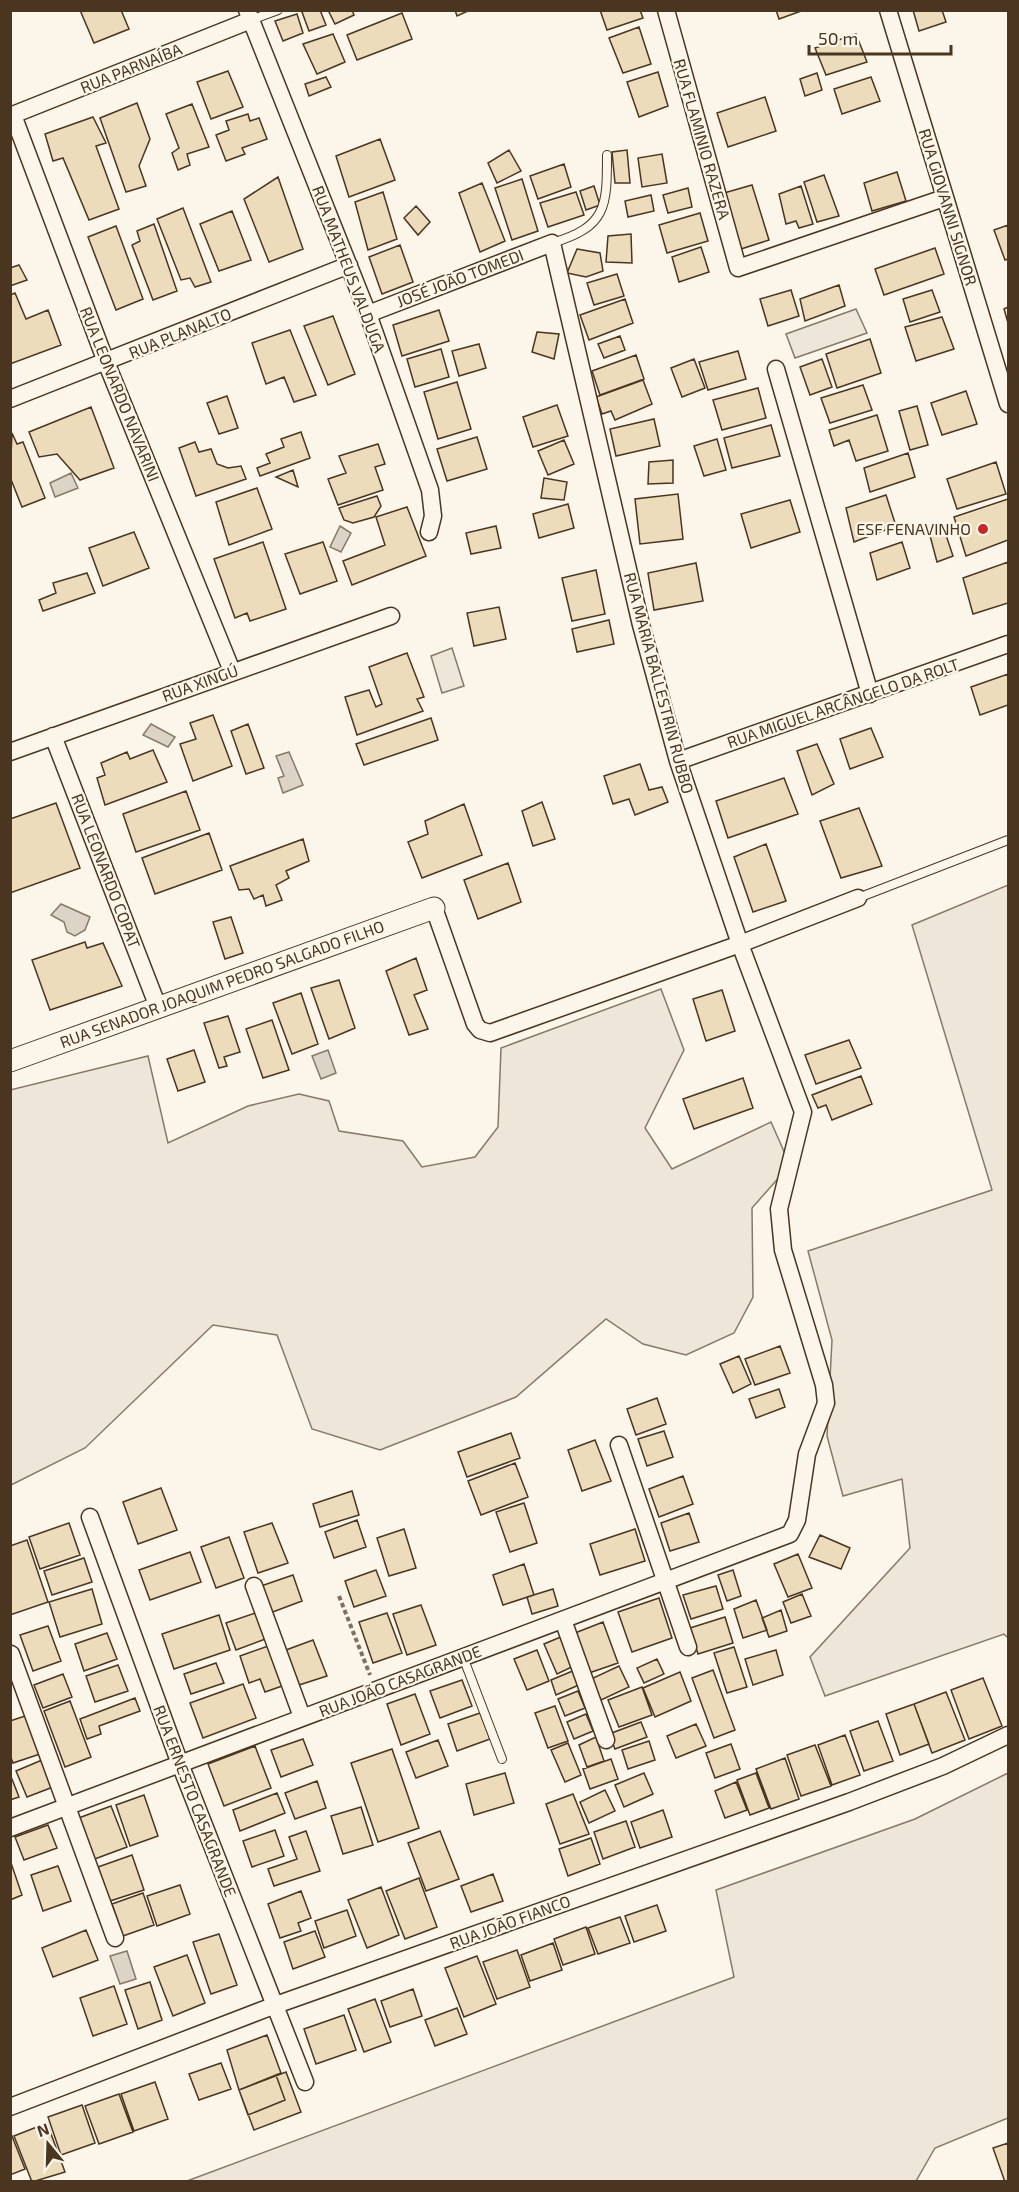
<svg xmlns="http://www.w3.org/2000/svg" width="1019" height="2192" font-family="'Exo 2',sans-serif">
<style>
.green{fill:#ede6d9;stroke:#887966;stroke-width:1.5}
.water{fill:#dcd4c6;stroke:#887966;stroke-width:1.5}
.building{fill:#ecdcbc;stroke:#4a3520;stroke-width:1.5}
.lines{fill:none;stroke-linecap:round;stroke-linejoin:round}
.service-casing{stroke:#4a3520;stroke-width:10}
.minor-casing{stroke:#4a3520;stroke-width:19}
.tertiary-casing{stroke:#4a3520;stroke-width:23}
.path{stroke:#7f6f5c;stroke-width:4;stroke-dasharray:4.5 3;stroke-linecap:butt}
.service{stroke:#fbf6e9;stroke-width:8}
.minor{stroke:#fbf6e9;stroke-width:16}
.tertiary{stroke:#fbf6e9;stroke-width:21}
.poi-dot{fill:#c62828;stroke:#fbf6e9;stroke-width:2}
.labels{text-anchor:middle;stroke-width:4.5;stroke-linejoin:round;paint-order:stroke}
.street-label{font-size:16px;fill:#4a3520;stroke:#fbf6e9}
.poi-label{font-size:16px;fill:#4a3520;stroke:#fbf6e9;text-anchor:end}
</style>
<rect width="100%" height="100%" fill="#fbf6e9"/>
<path class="green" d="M856 309 867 333 795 358 786 334Z
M452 648 464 686 442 693 431 656Z
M1008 885V1638L1004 1634 825 1696 810 1657 910 1548 902 1479 843 1496 827 1436 832 1340 808 1251 992 1190 912 925Z
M661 989 684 1050 645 1128 672 1169 771 1122 790 1165 752 1208 753 1297 734 1333 686 1355 643 1344 606 1319 516 1397 380 1450 312 1429 277 1335 213 1325 85 1448 11 1485 10 1090 148 1056 168 1143 248 1106 299 1094 329 1101 339 1131 403 1141 422 1167 475 1157 498 1127 501 1048Z
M1008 1773V2118L935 2148 916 2181H187L734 1977 716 1890 915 1819Z"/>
<path class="water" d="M71 473 78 488 55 497 50 483Z
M340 526 351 533 341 552 330 547Z
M151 724 175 737 168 747 143 735Z
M289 752 303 785 283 793 278 778 284 776 276 756Z
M61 904 90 917 85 930 75 936 67 932 64 922 51 915Z
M328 1050 336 1073 321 1079 312 1056Z
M127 1951 136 1979 120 1984 110 1956Z"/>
<path class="building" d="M80 10H121L129 29 94 43Z
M306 10H320L326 25 309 31 302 12Z
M328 10H352L354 15 335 24Z
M455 10H470L457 16Z
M600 10H640L643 18 607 30Z
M776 10H804L779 19Z
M913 10H942L946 22 919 31Z
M402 13 412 39 357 60 347 35Z
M297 14 303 33 283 41 275 21Z
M639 27 651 64 623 73 609 38Z
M333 34 345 62 317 74 303 44Z
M856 34 867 62 826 75 815 48Z
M228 71 243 107 211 119 197 82Z
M658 72 668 106 639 117 627 82Z
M817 73 822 90 805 96 800 79Z
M326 77 331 87 309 96 305 84Z
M871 77 880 101 842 114 834 89Z
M765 97 776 131 728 147 717 113Z
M137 103 150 139 139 166 146 186 126 192 100 118Z
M192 104 209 147 187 154 190 165 178 170 172 153 179 148 166 114Z
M248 114 250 121 259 118 267 139 242 148 245 154 226 161 216 135 229 130 226 121Z
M93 117 106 143 96 146 119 209 89 220 63 158 53 161 45 134Z
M380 139 395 180 349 197 336 156Z
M509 150 521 171 497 183 488 163Z
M627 150 630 183H615L612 152Z
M662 154 667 183 642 187 638 158Z
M564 164 571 187 538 199 530 176Z
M897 172 906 201 872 211 864 183Z
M824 175 839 216 817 222 804 182Z
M278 177 303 249 269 262 244 199Z
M522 179 538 231 512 240 495 188Z
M482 183 505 241 480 252 459 193Z
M752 185 769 240 741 249 724 193Z
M594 186 600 205 586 210 580 191Z
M801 186 813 224 799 228 796 221 786 224 779 194Z
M688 188 692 207 668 213 663 195Z
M383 192 397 239 368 250 355 202Z
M576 192 584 215 548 227 540 203Z
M651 195 654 211 628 217 625 201Z
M416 206 430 222 418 235 404 218Z
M183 208 211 282 195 287 190 278 181 280 157 219Z
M232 211 251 260 219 271 200 224Z
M700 213 708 241 667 253 659 225Z
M154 224 177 291 153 300 132 245 140 241 137 231Z
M1008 225V259L1005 260 994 230Z
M116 226 143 299 116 310 88 237Z
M631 234 632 263 606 262 608 236Z
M400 245 413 282 382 294 369 257Z
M701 247 709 272 679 282 672 257Z
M935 248 944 274 884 295 875 269Z
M577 249 600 253 603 271 586 277 567 273Z
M19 265 27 280 10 286V268Z
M617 274 624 296 594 305 587 283Z
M839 285 845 306 805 321 800 299Z
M791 290 799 316 768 326 760 299Z
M932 290 940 312 910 322 903 299Z
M15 293 26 319 48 310 61 345 10 364V295Z
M625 299 633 323 589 340 580 315Z
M1008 307V323L1004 309Z
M439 310 449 341 402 356 393 325Z
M333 316 355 374 328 385 304 326Z
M942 317 954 349 916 361 905 327Z
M290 330 316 395 294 402 284 377 266 384 252 343Z
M537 332 559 334 554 359 532 352Z
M620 336 625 350 604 358 598 344Z
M870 339 881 373 837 388 826 354Z
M479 344 486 368 459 376 452 351Z
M441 349 449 377 415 387 407 359Z
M738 351 746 379 708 390 699 362Z
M636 355 644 379 600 395 592 371Z
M694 359 705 388 682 397 671 368Z
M822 359 832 387 810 395 800 367Z
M643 380 652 404 615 420 611 411 602 414 596 397Z
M457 382 471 429 438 439 424 392Z
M863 385 872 410 830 423 821 398Z
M758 388 766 418 722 430 713 400Z
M966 391 977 424 942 435 931 403Z
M227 396 238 428 219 434 207 403Z
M557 405 568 436 533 447 523 417Z
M917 406 928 445 910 450 899 411Z
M91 407 114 468 80 480 57 454 39 457 29 432Z
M877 415 888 451 856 461 849 440 834 446 829 430Z
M654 419 660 446 616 456 610 429Z
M771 425 780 456 732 468 724 438Z
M301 432 310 458 260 476 257 468 270 463 266 454 284 447 281 439Z
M12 433 17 444 23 442 45 498 22 507 10 477Z
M477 437 487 469 447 481 437 449Z
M717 439 726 470 704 476 694 446Z
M564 440 574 464 548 475 538 451Z
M195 442 199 452 211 449 217 464 228 468 241 466 246 479 196 496 179 448Z
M378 444 385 464 375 467 383 490 338 505 328 479 346 473 339 456Z
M908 453 915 477 870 492 864 468Z
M673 460V483L648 484 649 462Z
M996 462 1006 494 957 509 947 479Z
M293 470 298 487 276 477Z
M544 478 567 482 564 500 541 498Z
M257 488 272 529 229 545 216 502Z
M678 494 683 539 640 544 635 499Z
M886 495 896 526 854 542 846 508Z
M377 496 381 506 374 517 353 523 344 520 339 508Z
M1008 499V540L966 556 954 517Z
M790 500 800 532 751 548 741 514Z
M568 504 574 528 539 538 533 514Z
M407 507 426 556 352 585 343 561 385 545 376 517Z
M496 526 501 548 471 554 466 533Z
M943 526 953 556 937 562 929 532Z
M134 532 149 568 103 586 89 548Z
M263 542 286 609 250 621 247 613 235 618 214 559Z
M323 542 337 581 300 594 285 554Z
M902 542 910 568 877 580 870 553Z
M1008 562V603L973 614 963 578Z
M696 563 703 601 654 610 648 573Z
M596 570 605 614 572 621 562 578Z
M87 573 95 593 43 611 39 600 56 593 53 583Z
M499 607 506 639 474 646 467 613Z
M609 620 614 644 577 652 572 629Z
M407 653 424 697 417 699 423 711 357 735 345 697 369 690 376 707 382 704 369 667Z
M1008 674V705L980 715 971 687Z
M213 715 232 766 193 781 180 744 196 739 190 723Z
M431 718 438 740 364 765 356 744Z
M248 724 264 768 246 774 231 731Z
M871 728 883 757 850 769 840 739Z
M817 744 834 784 812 795 797 751Z
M153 750 167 782 105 805 97 778 105 775 101 763 127 752 130 759Z
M640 764 649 790 662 787 668 802 635 815 629 799 613 804 604 776Z
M784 778 798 814 728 838 716 801Z
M186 791 200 830 136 852 123 814Z
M542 802 555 839 533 846 522 811Z
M56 803 80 868 10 893V819Z
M464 804 482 855 422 878 408 842 428 834 425 821Z
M859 808 882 866 841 878 820 821Z
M209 833 222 870 155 894 142 858Z
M303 839 309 861 286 871 289 878 276 885 282 900 266 906 263 895 254 899 249 889 239 890 230 866Z
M766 844 786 901 753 912 734 857Z
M508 863 521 902 478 919 464 880Z
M231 917 243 953 225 959 213 922Z
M85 942 87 948 103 943 122 986 50 1010 32 960Z
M416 958 427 990 414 995 428 1029 409 1035 386 971Z
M339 980 355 1028 329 1039 311 988Z
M722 990 735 1031 706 1041 693 999Z
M301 993 318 1044 292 1054 273 1003Z
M228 1016 240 1052 224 1057 227 1066 219 1068 204 1023Z
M272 1020 289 1070 263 1078 246 1029Z
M849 1040 861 1068 816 1084 805 1055Z
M194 1050 205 1082 178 1091 167 1059Z
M861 1076 872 1104 832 1120 826 1105 818 1108 812 1095Z
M743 1078 753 1108 694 1129 683 1099Z
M780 1346 790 1373 755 1385 745 1359Z
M739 1356 751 1384 733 1393 720 1364Z
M779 1389 785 1407 756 1418 749 1399Z
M657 1398 666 1424 636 1435 627 1409Z
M664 1431 673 1457 647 1466 638 1439Z
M511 1433 520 1458 467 1477 458 1452Z
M595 1440 611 1481 582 1491 568 1450Z
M515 1463 528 1497 481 1515 468 1481Z
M683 1476 693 1504 659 1517 649 1489Z
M161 1488 177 1530 138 1544 123 1502Z
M352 1491 359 1515 320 1527 313 1504Z
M524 1503 537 1543 510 1552 496 1512Z
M689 1513 699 1542 670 1551 661 1523Z
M357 1520 366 1547 334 1558 325 1532Z
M69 1523 80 1555 40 1569 29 1537Z
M272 1523 288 1563 258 1573 244 1532Z
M404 1529 416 1568 389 1576 377 1538Z
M635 1529 645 1561 600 1575 590 1544Z
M820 1535 850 1548 841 1569 809 1557Z
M229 1537 244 1578 216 1588 201 1547Z
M27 1540 48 1602 10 1615V1546Z
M190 1552 201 1582 150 1600 139 1570Z
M798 1554 812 1588 788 1597 774 1564Z
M84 1558 92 1582 52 1595 44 1571Z
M524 1564 534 1595 503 1605 493 1575Z
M376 1570 386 1596 354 1607 345 1581Z
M733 1570 741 1596 727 1601 718 1575Z
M293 1575 302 1601 270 1613 261 1586Z
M716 1586 723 1609 691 1619 683 1595Z
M92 1589 102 1624 60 1637 49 1602Z
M553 1589 558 1606 532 1614 527 1597Z
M802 1594 811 1616 791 1623 783 1602Z
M659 1598 672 1638 632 1652 618 1612Z
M756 1600 767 1630 743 1638 734 1609Z
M421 1605 436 1645 407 1655 393 1614Z
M781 1610 787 1631 769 1637 762 1618Z
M258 1612 268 1638 236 1650 226 1623Z
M387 1613 402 1653 373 1663 359 1622Z
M219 1615 230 1650 174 1669 162 1634Z
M725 1617 733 1643 698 1654 690 1628Z
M603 1622 618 1663 589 1673 575 1633Z
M48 1626 61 1661 33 1671 20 1635Z
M107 1633 117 1659 84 1671 75 1644Z
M563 1636 576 1665 557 1674 544 1644Z
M313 1640 327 1676 299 1685 286 1650Z
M271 1645 285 1685 265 1692 260 1679 249 1683 240 1656Z
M734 1647 747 1687 727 1693 714 1653Z
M537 1650 549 1681 527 1690 514 1659Z
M776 1650 783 1675 753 1685 745 1659Z
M657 1659 664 1674 644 1683 637 1668Z
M216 1663 224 1683 191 1694 184 1674Z
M118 1665 128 1691 95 1702 86 1676Z
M619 1666 629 1687 601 1700 591 1679Z
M575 1670 581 1684 556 1695 551 1680Z
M713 1670 735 1730 714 1738 692 1678Z
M680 1672 691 1701 655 1717 643 1688Z
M63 1674 72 1697 43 1708 34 1685Z
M983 1678 1002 1726 969 1739 951 1690Z
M462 1680 472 1706 440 1718 430 1691Z
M243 1684 256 1718 203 1738 190 1703Z
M642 1687 652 1715 619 1727 608 1700Z
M578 1691 585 1708 565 1716 558 1699Z
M946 1692 965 1740 932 1753 914 1704Z
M415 1694 430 1734 401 1745 387 1704Z
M135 1698 140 1711 99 1726 101 1734 87 1739 80 1719Z
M70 1701 91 1757 65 1767 44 1711Z
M914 1704 929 1744 900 1755 886 1714Z
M555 1706 568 1741 548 1748 535 1713Z
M480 1713 490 1739 457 1751 448 1724Z
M586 1714 593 1731 574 1739 567 1722Z
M28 1715 43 1753 13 1763 10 1755V1721Z
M878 1721 893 1761 864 1771 850 1731Z
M641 1722 647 1737 615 1749 609 1734Z
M696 1724 706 1746 676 1758 667 1736Z
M845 1735 860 1775 832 1785 818 1745Z
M596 1737 604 1761 587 1767 579 1745Z
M303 1739 313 1765 281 1777 271 1750Z
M438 1740 448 1766 416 1778 406 1752Z
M649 1741 655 1760 628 1769 622 1750Z
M568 1743 581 1775 565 1782 551 1750Z
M731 1744 740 1769 715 1778 706 1753Z
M815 1745 831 1786 801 1796 787 1755Z
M255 1746 271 1788 224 1806 208 1764Z
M392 1749 419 1828 378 1842 351 1763Z
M785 1758 799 1799 771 1809 756 1769Z
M611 1759 618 1779 590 1789 583 1769Z
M42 1760 53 1787 27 1797 16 1771Z
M505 1773 514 1803 474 1815 466 1784Z
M644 1773 653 1794 624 1807 615 1785Z
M756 1773 769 1808 750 1815 737 1780Z
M10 1774 19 1797 10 1800Z
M317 1781 326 1808 295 1819 285 1793Z
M736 1782 747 1810 725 1818 715 1791Z
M605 1790 615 1811 589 1823 580 1802Z
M277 1793 285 1813 240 1831 233 1810Z
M573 1794 589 1834 560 1844 546 1804Z
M144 1795 158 1836 130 1846 116 1805Z
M111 1806 127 1847 92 1860 76 1819Z
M361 1807 373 1845 343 1854 331 1816Z
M663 1810 672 1837 640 1848 631 1822Z
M626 1821 635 1847 603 1859 594 1832Z
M48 1825 57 1848 24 1860 15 1837Z
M275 1830 284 1856 252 1867 243 1841Z
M306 1831 320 1871 274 1886 268 1869 297 1859 289 1837Z
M440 1831 459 1879 426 1891 408 1843Z
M591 1838 600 1864 568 1876 559 1849Z
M132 1855 144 1890 110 1901 98 1867Z
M10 1860 22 1895 10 1900Z
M58 1866 71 1901 43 1911 31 1875Z
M493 1874 503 1901 471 1912 461 1886Z
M419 1878 437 1927 405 1939 386 1891Z
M180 1885 190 1914 157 1926 147 1896Z
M381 1887 399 1935 367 1948 348 1900Z
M301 1891 311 1918 298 1923 301 1931 280 1938 268 1904Z
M143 1893 154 1925 123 1936 112 1904Z
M657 1905 666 1931 634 1942 625 1916Z
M347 1910 356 1936 324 1948 315 1921Z
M620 1917 630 1943 598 1954 588 1928Z
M586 1927 595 1954 563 1965 554 1939Z
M86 1930 98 1960 53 1977 42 1948Z
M315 1931 325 1957 293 1969 284 1942Z
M219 1934 237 1985 211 1994 193 1942Z
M553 1943 562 1970 530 1981 521 1955Z
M517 1950 530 1987 497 1999 483 1962Z
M187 1955 205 2003 173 2016 154 1967Z
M477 1956 496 2004 464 2017 445 1968Z
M150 1982 162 2020 138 2029 125 1990Z
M114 1986 127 2024 93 2036 80 1998Z
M413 1989 422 2016 390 2027 381 2001Z
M375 1999 391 2042 364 2052 348 2009Z
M457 2008 467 2034 435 2046 425 2020Z
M344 2015 356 2050 316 2064 304 2029Z
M267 2035 281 2073 239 2090 227 2050Z
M221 2063 231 2089 199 2100 189 2074Z
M286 2072 301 2112 254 2130 239 2090Z
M276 2075 285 2100 248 2115 239 2090Z
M155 2082 168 2119 134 2131 121 2094Z
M119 2094 133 2132 99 2144 85 2106Z
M82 2105 95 2143 61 2155 48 2117Z
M47 2123 65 2172 32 2182 14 2136Z
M10 2131 25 2169 10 2175Z
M1008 2143V2182H1005L993 2148Z"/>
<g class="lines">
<defs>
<path id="service" d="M251 20 278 10
M552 243C607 227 607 206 607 155
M858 898 1008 840
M463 1657 502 1759"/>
<path id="minor" d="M247 10 368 314 430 490 433 516 429 532
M666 10 738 268 944 198
M888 10 1008 404
M13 115 106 362 232 671
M10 116 251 20
M776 369 870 694
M10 399 349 265
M53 736 158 1007
M10 752 391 616
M678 761 1008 644
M434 908 475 1024 480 1030 490 1033 740 944 858 898
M619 1445 688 1647
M90 1517 180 1764 305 2082
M254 1586 302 1717
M563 1620 606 1740
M11 1654 115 1938
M10 1828 790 1534 797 1520 807 1454 826 1403 824 1385 783 1250 779 1209 803 1112 740 944 678 761 641 625 552 243 368 314
M10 2107 273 2006 849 1802 943 1766 1008 1735"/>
<path id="tertiary" d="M10 1061 434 908"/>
</defs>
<use href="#service" class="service-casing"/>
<use href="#minor" class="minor-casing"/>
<use href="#tertiary" class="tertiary-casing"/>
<path class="path" d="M339 1596 370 1675"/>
<use href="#service" class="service"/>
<use href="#minor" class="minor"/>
<use href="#tertiary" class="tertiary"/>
</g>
<circle class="poi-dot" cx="983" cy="529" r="6"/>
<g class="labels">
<g class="street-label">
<text transform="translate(131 68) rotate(-22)" y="6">RUA PARNAÍBA</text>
<text transform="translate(702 139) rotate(74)" y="6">RUA FLAMINIO RAZERA</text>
<text transform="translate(948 207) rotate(73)" y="6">RUA GIOVANNI SIGNOR</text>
<text transform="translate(349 269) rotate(69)" y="6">RUA MATHEUS VALDUGA</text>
<text transform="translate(460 278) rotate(-21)" y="6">JOSÉ JOÃO TOMEDI</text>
<text transform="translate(180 333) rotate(-22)" y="6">RUA PLANALTO</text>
<text transform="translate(120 394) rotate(68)" y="6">RUA LEONARDO NAVARINI</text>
<text transform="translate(200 683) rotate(-20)" y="6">RUA XINGÚ</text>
<text transform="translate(659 683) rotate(75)" y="6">RUA MARIA BALLESTRIN RUBBO</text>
<text transform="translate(843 703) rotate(-19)" y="6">RUA MIGUEL ARCÂNGELO DA ROLT</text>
<text transform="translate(106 871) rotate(69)" y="6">RUA LEONARDO COPAT</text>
<text transform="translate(222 984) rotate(-20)" y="6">RUA SENADOR JOAQUIM PEDRO SALGADO FILHO</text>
<text transform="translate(400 1681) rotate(-21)" y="6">RUA JOÃO CASAGRANDE</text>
<text transform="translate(195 1801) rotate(69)" y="6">RUA ERNESTO CASAGRANDE</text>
<text transform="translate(510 1922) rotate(-20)" y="6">RUA JOÃO FIANCO</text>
</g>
<g class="poi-label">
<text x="971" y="535">ESF FENAVINHO</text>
</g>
</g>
<rect width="1019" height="2192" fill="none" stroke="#4a3520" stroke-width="24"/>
<g transform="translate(48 2144) rotate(341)" stroke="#fbf6e9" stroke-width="4.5" paint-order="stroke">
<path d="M0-4.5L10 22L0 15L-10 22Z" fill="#4a3520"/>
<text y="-9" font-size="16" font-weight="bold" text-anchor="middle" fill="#4a3520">N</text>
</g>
<path d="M809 45v9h142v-9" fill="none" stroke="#4a3520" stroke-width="3"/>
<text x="818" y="45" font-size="18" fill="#4a3520" stroke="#fbf6e9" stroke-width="4.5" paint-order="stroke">50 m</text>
</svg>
